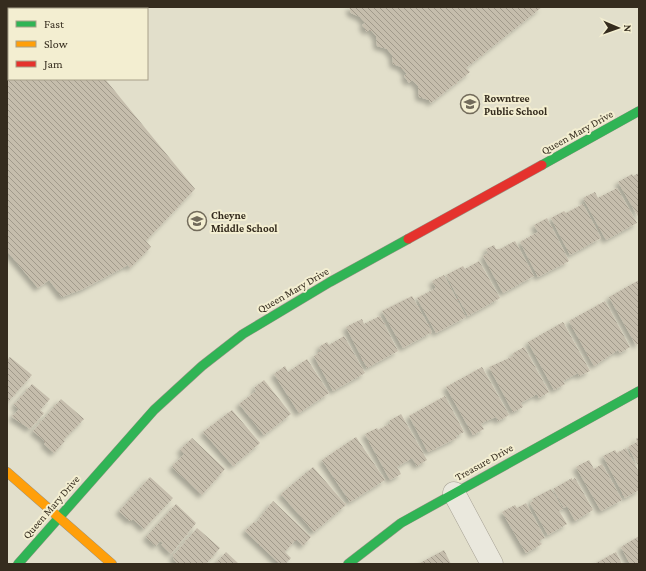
<svg xmlns="http://www.w3.org/2000/svg" width="646" height="571" font-family="'Crimson Pro',serif">
<style>
.building{fill:url(#building-back-hatch);filter:url(#shadow)}
.lines{fill:none;stroke-linecap:round;stroke-linejoin:round}
.street-casing{stroke:#a7a295;stroke-width:23}
.fast-casing{stroke:#979385;stroke-width:10}
.slow-casing{stroke:#979385;stroke-width:10}
.jam-casing{stroke:#979385;stroke-width:10}
.street{stroke:#eae8dd;stroke-width:22}
.fast{stroke:#30b455;stroke-width:9}
.slow{stroke:#ff9f0a;stroke-width:9}
.jam{stroke:#e5322d;stroke-width:9}
.labels{text-anchor:middle;stroke-width:4;stroke-linejoin:round;paint-order:stroke}
.poi-label{font-size:11px;font-weight:bold;fill:#352c1e;stroke:#f3eed1;text-anchor:start}
.street-label{font-size:11px;fill:#352c1e;stroke:#f3eed1}
</style>
<defs>
<pattern id="building-back-hatch" width="6" height="6" patternUnits="userSpaceOnUse"><rect width="6" height="6" fill="#c5bdac"/><path d="M-1 5l2 2M0 0l6 6M5-1l2 2" fill="none" stroke="#a19a8b"/></pattern>
<filter id="shadow"><feDropShadow dx="-3.5" dy="3.5" stdDeviation="2" flood-color="#0004"/></filter>
</defs>
<rect width="100%" height="100%" fill="#e2dfcb"/>
<path class="building" d="M349 7H542L466 68 470 72 431 103 429 100 419 97 418 86 412 80 409 83 404 76 407 74 401 67 393 64 392 55 387 49 377 46 376 36 370 29 367 32 362 25 365 23 360 17 351 13Z
M9 71V79H105L195 189 146 241 151 247 130 268 128 265 83 289 62 297 49 280 38 288 7 251V73Z
M639 173V218L618 182 632 174 633 176Z
M617 188 637 223 606 240 583 198 595 192 598 198Z
M583 204 601 238 570 255 551 218 564 211 566 213Z
M547 218 569 261 538 277 520 242 538 232 534 225Z
M515 241 534 276 503 293 483 256 488 253 486 249 494 245 496 249H500Z
M479 261 500 298 468 316 446 275 463 266 465 269Z
M444 275 466 317 436 333 417 298 436 288 432 281Z
M639 280V343L636 345 609 297Z
M412 296 432 332 403 348 382 311Z
M605 301 630 347 620 353 618 350 594 366 569 321Z
M380 316 398 351 367 368 346 327 362 319 364 324Z
M563 322 590 371 579 376 578 373 563 381 565 384 554 390 528 342Z
M344 336 365 373 333 391 314 356 322 351 319 347 327 342 329 345Z
M524 347 549 392 539 398 537 394 521 403 523 407 513 412 489 367 514 356 512 354Z
M10 357 32 375 7 403V360Z
M307 359 329 393 299 413 274 374 285 366 288 372Z
M482 367 509 415 498 421 496 417 486 421 481 424 484 429 473 435 446 387Z
M264 380 291 414 264 435 239 404 256 391 254 388Z
M32 384 50 399 40 410 44 413 30 429 12 417 19 409 14 405Z
M445 396 464 432 456 436 457 438 428 452 409 416Z
M61 399 84 419 63 440 65 441 54 453 44 444 46 442 33 431Z
M232 410 260 443 233 466 203 432Z
M401 414 427 460 417 466 412 458 397 467 401 474 390 480 365 434 377 428 378 430 391 423 389 421Z
M356 437 385 480 350 502 322 460Z
M639 437V467L628 447 637 442 636 439Z
M192 438 225 469 202 495 172 467 184 454 180 450Z
M626 448 639 472V490L625 498 603 456 615 450 617 453Z
M589 460 594 469 602 464 622 500 601 511 576 467Z
M313 467 346 505 314 532 281 494Z
M150 477 173 498 144 529 133 519 130 521 119 511Z
M572 478V480L575 478 593 510 575 521 567 506 564 508 553 489Z
M551 489 563 509 559 511 567 524 548 535 530 503 533 501 532 499Z
M273 501 311 537 303 546 296 539 285 552 291 558 285 564H280L245 531 254 522 256 523Z
M526 503 545 538 539 541 542 544 526 553 502 512 515 505 517 508Z
M176 504 196 523 171 554 161 545 163 543 160 541 156 546 146 537Z
M197 528 220 548 206 564H178L174 560 173 556Z
M639 536V564H630L621 547Z
M444 550 451 564H421L420 563Z
M226 552 239 564H215Z
M616 552 622 564H594Z"/>
<g class="lines">
<defs>
<path id="street" d="M454 493 492 564"/>
<path id="fast" d="M542 165 639 111
M18 564 154 410 202 366 243 334 330 282 408 239
M348 564 401 523 639 391"/>
<path id="slow" d="M7 472 112 564"/>
<path id="jam" d="M408 239 542 165"/>
</defs>
<use href="#street" class="street-casing"/>
<use href="#fast" class="fast-casing"/>
<use href="#slow" class="slow-casing"/>
<use href="#jam" class="jam-casing"/>
<use href="#street" class="street"/>
<use href="#fast" class="fast"/>
<use href="#slow" class="slow"/>
<use href="#jam" class="jam"/>
</g>
<defs>
<symbol id="school-ring" viewBox="-11 -11 22 22"><circle r="9.5" fill="#f3eed1" stroke="#726b5b" stroke-width="1.5"/><path d="M0-5L7-2L0 1L-7-2ZM-4 1L0 2.5L4 1V4Q0 6-4 4Z" fill="#726b5b"/></symbol>
</defs>
<g fill-rule="evenodd">
<use href="#school-ring" x="459" y="93" width="22" height="22"/>
<use href="#school-ring" x="186" y="210" width="22" height="22"/>
</g>
<g class="labels">
<g class="poi-label">
<text x="484" y="102">Rowntree<tspan x="484" dy="13">Public School</tspan></text>
<text x="211" y="219">Cheyne<tspan x="211" dy="13">Middle School</tspan></text>
</g>
<g class="street-label">
<text transform="translate(577 132) rotate(-29)" y="4">Queen Mary Drive</text>
<text transform="translate(293 290) rotate(-30)" y="4">Queen Mary Drive</text>
<text transform="translate(484 462) rotate(-29)" y="4">Treasure Drive</text>
<text transform="translate(51 507) rotate(-49)" y="4">Queen Mary Drive</text>
</g>
</g>
<rect width="646" height="571" fill="none" stroke="#352c1e" stroke-width="16"/>
<rect x="8" y="8" width="140" height="72" fill="#f3eed1" stroke="#a7a089"/>
<rect x="16" y="21" width="20" height="6" fill="#30b455" stroke="#a7a089"/>
<text x="44" y="28" font-size="12" fill="#352c1e">Fast</text>
<rect x="16" y="41" width="20" height="6" fill="#ff9f0a" stroke="#a7a089"/>
<text x="44" y="48" font-size="12" fill="#352c1e">Slow</text>
<rect x="16" y="61" width="20" height="6" fill="#e5322d" stroke="#a7a089"/>
<text x="44" y="68" font-size="12" fill="#352c1e">Jam</text>
<g transform="translate(618 28) rotate(92)" stroke="#f3eed1" stroke-width="3" paint-order="stroke">
<path d="M0-3L7 15L0 10L-7 15Z" fill="#352c1e"/>
<text y="-6" font-size="11" font-weight="bold" text-anchor="middle" fill="#352c1e">N</text>
</g>
</svg>
